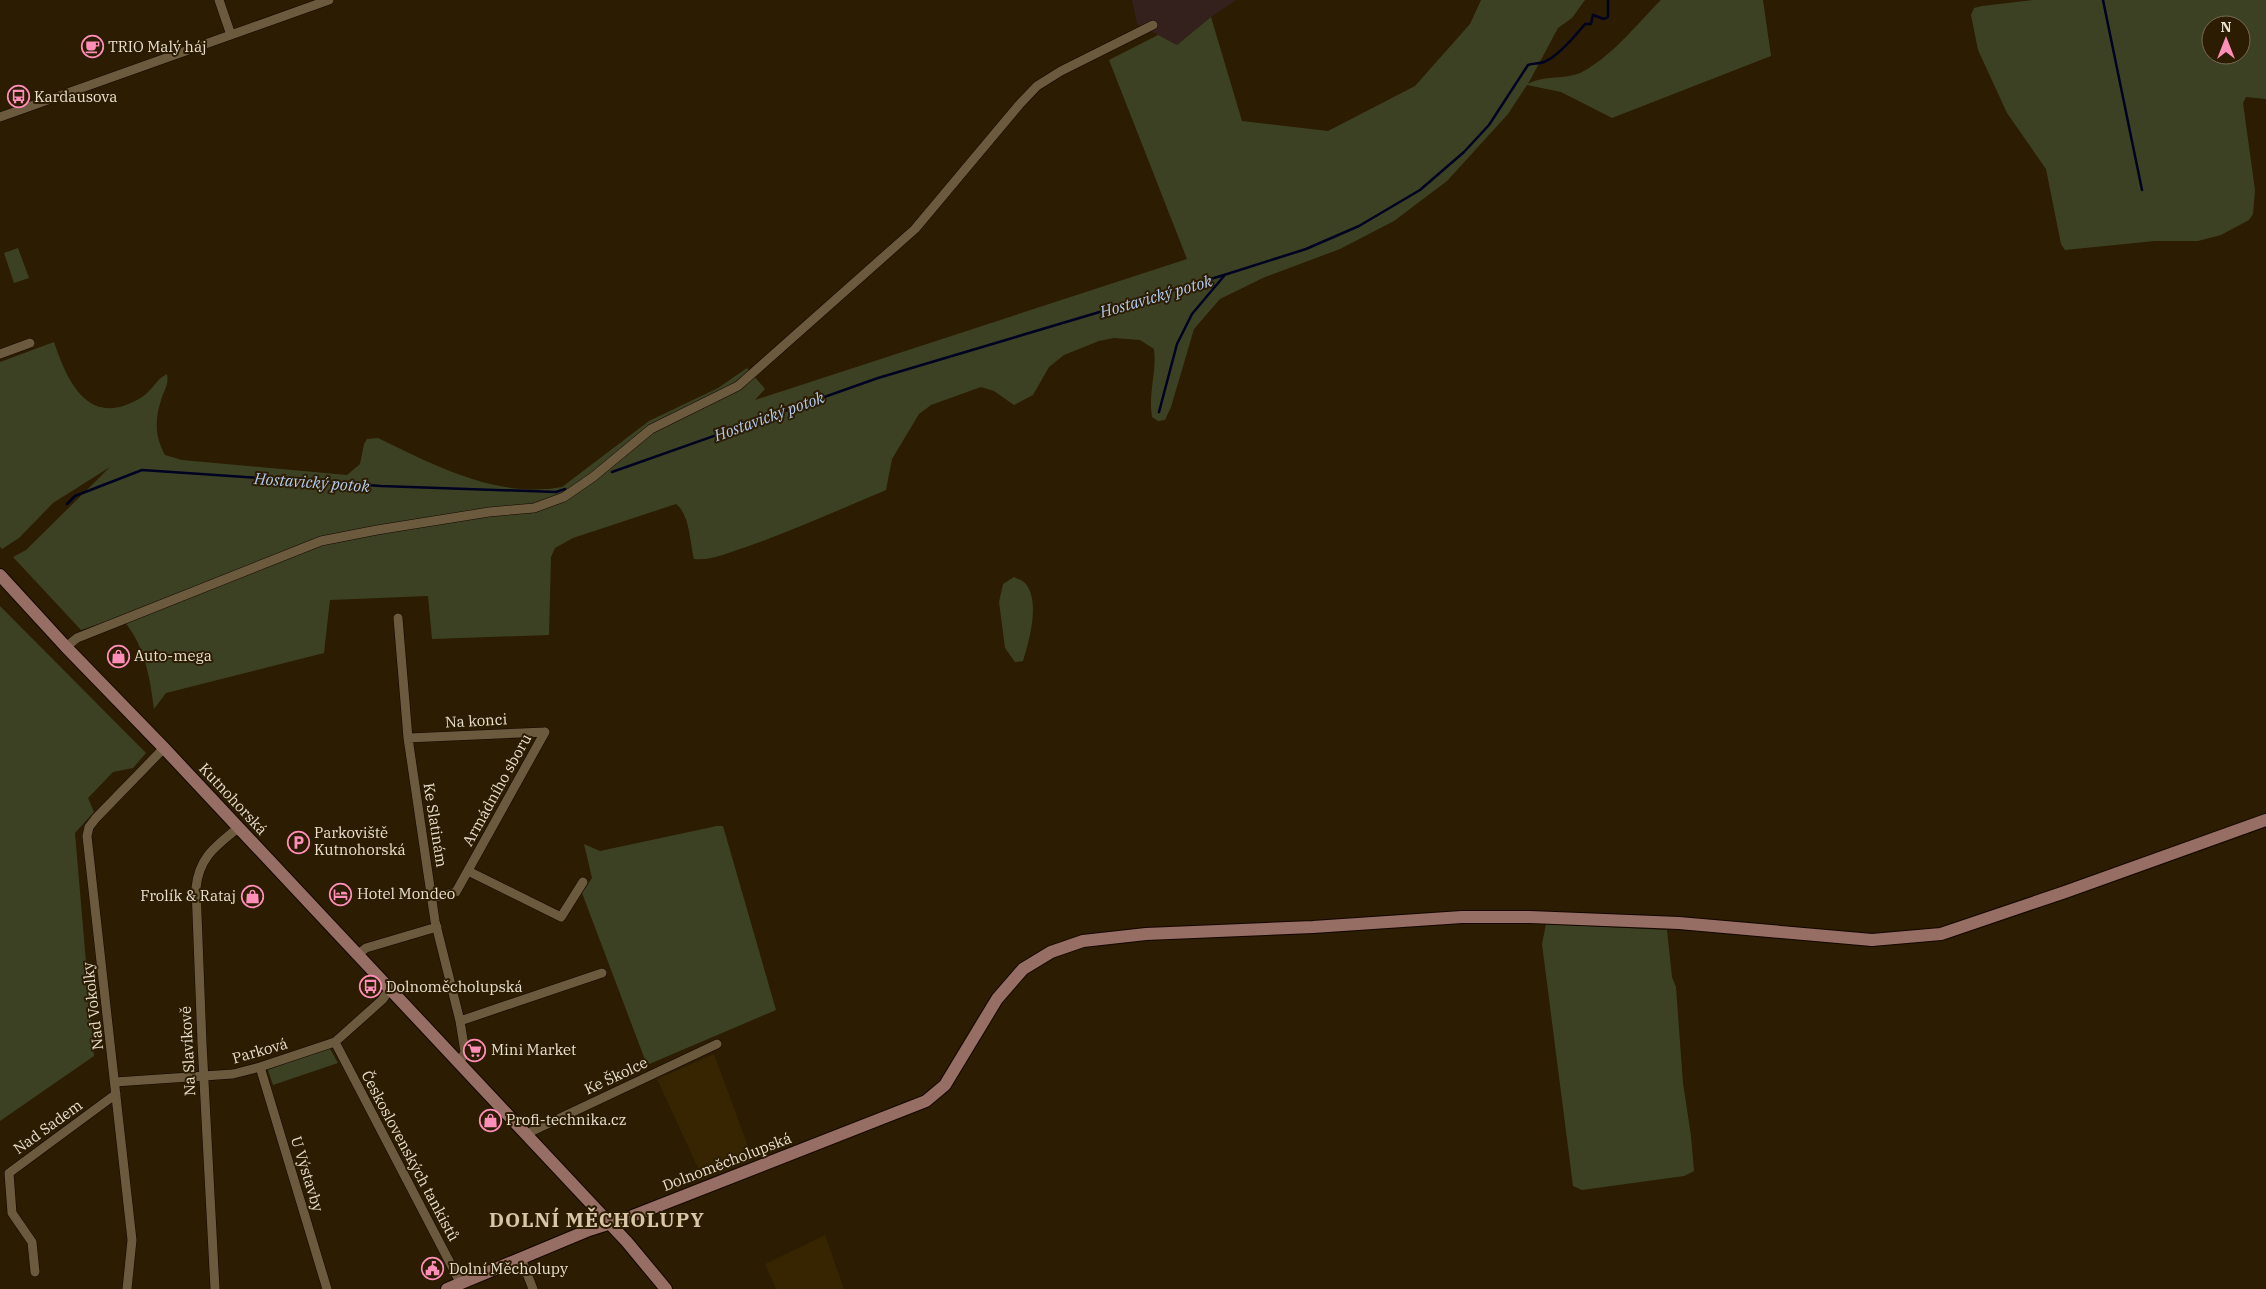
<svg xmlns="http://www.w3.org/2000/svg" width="2266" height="1289" font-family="'IBM Plex Serif',serif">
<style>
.built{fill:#372501}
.industrial{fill:#34211d}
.green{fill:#3d4124;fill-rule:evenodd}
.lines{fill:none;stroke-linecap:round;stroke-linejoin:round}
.stream{stroke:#000222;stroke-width:2.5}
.street-casing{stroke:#130600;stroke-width:10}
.secondary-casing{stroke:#130600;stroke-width:14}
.street{stroke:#6b5a3e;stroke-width:9}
.secondary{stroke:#976e63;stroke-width:12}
.labels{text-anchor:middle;stroke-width:4;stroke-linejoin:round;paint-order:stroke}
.poi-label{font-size:15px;fill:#e9dfcf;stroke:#2b1c02;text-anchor:start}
.street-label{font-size:15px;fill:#e9dfcf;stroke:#2b1c02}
.water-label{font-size:16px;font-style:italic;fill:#b2cbf2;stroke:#2b1c02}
.district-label{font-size:20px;font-weight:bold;letter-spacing:1px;fill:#d9c6a7;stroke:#2b1c02}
</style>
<rect width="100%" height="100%" fill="#2b1c02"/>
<path class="built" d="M714 1054 753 1160 703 1179 657 1079Z
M825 1235 844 1289H776L765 1264Z"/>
<path class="industrial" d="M1132 0H1236L1211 17 1177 45 1137 24Z"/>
<path class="green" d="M1481 0H1585L1572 18 1558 28 1528 84C1545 74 1566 81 1584 71 1614 54 1637 24 1661 0H1763L1771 56 1612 118 1561 92 1527 85 1508 114 1447 181 1394 221 1340 249 1265 277 1220 299 1194 329 1171 407 1165 420 1158 421 1152 417C1148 394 1157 371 1154 349L1140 340 1114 338 1099 341 1064 355 1049 367 1033 395 1014 405 994 391 981 387 931 405 919 414 892 459 886 490C839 510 794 530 746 547 730 552 712 561 694 559 690 543 690 515 676 504L573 538 555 548 551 557 549 635 432 639 428 596 330 600 324 653 166 693 154 709C150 677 144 641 120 617L81 630 13 557 26 550 110 467 53 503 19 538 2 549 0 547V362L54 342C68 384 90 430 142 397 152 391 156 379 167 374 169 383 165 389 162 397 155 418 154 435 165 455L182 460 347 475 360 464 364 444 367 439 378 438C434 465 497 499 562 487L649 421 718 388 747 368 765 389 755 400 1187 259 1109 60 1158 35 1177 45 1211 17 1242 121 1328 131 1415 86 1470 24Z
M2033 0H2266V99L2246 97 2243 103 2255 190 2253 214 2249 220 2221 235 2198 241H2155L2065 250 2061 244 2046 169 2007 113 1978 50 1971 15 1974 8 1982 6ZM2211 25H2241V55H2211Z
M18 248 29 278 14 283 4 253Z
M1014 577C1017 579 1022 580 1025 583 1041 601 1029 641 1023 661L1015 662 1005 648 999 602 1003 584Z
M0 606 146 753 133 768 113 772 88 798 94 812 75 833 94 1056 0 1121Z
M717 826H723L776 1010 647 1065 582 893 592 878 584 844 600 851Z
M1546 924 1667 930 1672 977 1676 987 1683 1083 1691 1136 1694 1171 1684 1176 1582 1190 1573 1186 1542 944Z
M329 1047 338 1063 273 1085 268 1070Z"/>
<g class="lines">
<path class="stream" d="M2103 0 2142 190
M1159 412 1177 344 1192 314 1224 276
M612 472 878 378 1224 275 1306 249 1359 226 1420 190 1464 152 1489 125 1528 65C1533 63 1539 64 1544 62 1557 57 1576 35 1585 24H1591L1593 15 1604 19 1608 17V0
M67 504 75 496 142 470 381 486 556 492 565 489"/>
<defs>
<path id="street" d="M219 0 231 35
M0 117 329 0
M0 354 30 343
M398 618 408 738 435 921 460 1021 465 1052 460 1062
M66 647 77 638 321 541 377 530 489 512 534 508 564 497 593 477 651 429 738 386 915 229 1019 105 1037 86 1061 71 1153 25
M408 738 545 732
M468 871 561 917 583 882
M432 898 456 892 545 732
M357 955 366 948 437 927
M460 1021 602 973
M335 1042 460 1282
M260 1067 327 1289
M115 1082 233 1074 260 1067 335 1042 382 1000 390 989
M526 1134 717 1044
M521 1258 533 1289
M35 1272 32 1242 12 1213 9 1173 116 1094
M127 1289 132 1240 87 836 89 827 96 818 164 748
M215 1289 202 1043 196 888C199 857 216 846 238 828"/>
<path id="secondary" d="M0 575 66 647 164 748 627 1242 666 1289
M447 1289 589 1230 630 1217 926 1101 945 1085 997 999 1023 969 1051 952 1083 941 1146 934 1313 927 1462 917H1530L1679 923 1872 940 1941 934 2065 892 2266 820"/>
</defs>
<use href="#street" class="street-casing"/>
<use href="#secondary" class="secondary-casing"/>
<use href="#street" class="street"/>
<use href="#secondary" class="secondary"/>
</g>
<defs>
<symbol id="cafe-ring" viewBox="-11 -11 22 22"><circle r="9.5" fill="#2b1c02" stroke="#ff8eb9" stroke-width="1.5"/><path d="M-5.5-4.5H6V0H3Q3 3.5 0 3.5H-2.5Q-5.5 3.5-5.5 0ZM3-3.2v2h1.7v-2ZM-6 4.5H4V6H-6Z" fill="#ff8eb9"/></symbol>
<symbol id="bus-ring" viewBox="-11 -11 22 22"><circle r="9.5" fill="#2b1c02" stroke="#ff8eb9" stroke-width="1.5"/><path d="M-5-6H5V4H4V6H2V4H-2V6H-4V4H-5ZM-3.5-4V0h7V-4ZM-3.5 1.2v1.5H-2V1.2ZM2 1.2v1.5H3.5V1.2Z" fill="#ff8eb9"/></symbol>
<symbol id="shop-ring" viewBox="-11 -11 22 22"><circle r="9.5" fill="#2b1c02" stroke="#ff8eb9" stroke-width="1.5"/><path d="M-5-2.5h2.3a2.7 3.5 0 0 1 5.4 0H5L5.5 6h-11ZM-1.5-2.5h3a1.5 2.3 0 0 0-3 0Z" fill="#ff8eb9"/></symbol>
<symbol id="parking-ring" viewBox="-11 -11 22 22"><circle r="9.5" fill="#2b1c02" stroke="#ff8eb9" stroke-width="1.5"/><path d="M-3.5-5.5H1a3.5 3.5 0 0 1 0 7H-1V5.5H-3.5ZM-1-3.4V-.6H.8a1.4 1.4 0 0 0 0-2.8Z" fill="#ff8eb9"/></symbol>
<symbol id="hotel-ring" viewBox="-11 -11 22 22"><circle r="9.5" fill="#2b1c02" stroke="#ff8eb9" stroke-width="1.5"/><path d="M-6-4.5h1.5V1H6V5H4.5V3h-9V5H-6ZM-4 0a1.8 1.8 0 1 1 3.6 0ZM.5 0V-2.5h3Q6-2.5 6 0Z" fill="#ff8eb9"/></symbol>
<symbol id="supermarket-ring" viewBox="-11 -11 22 22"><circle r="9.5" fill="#2b1c02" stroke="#ff8eb9" stroke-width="1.5"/><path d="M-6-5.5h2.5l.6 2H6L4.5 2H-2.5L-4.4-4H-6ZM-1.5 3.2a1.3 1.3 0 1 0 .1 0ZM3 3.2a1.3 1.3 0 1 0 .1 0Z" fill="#ff8eb9"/></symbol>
<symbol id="civic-ring" viewBox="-11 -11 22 22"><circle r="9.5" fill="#2b1c02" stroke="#ff8eb9" stroke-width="1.5"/><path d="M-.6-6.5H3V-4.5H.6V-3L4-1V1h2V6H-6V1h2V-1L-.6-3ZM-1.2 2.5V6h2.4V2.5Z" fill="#ff8eb9"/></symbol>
</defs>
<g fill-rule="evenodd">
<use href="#cafe-ring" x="80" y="34" width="25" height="25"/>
<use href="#bus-ring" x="6" y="84" width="25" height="25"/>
<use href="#shop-ring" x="106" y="644" width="25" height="25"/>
<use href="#parking-ring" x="286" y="830" width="25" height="25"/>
<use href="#hotel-ring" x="328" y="882" width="25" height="25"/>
<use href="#shop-ring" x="240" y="884" width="25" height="25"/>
<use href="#bus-ring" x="358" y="974" width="25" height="25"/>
<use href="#supermarket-ring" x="462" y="1038" width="25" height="25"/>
<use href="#shop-ring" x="478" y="1108" width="25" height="25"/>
<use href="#civic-ring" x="420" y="1256" width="25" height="25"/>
</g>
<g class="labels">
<g class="poi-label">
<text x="108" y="52">TRIO Malý háj</text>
<text x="34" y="102">Kardausova</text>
<text x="134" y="661">Auto-mega</text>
<text x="314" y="838">Parkoviště<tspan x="314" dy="17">Kutnohorská</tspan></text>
<text x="357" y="899">Hotel Mondeo</text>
<text x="236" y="901" text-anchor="end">Frolík &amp; Rataj</text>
<text x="386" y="992">Dolnoměcholupská</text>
<text x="491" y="1055">Mini Market</text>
<text x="506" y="1125">Profi-technika.cz</text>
<text x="449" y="1274">Dolní Měcholupy</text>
</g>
<g class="street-label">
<text transform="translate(476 721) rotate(-3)" y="5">Na konci</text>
<text transform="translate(497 790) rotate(-61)" y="5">Armádního sboru</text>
<text transform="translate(233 799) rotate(47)" y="5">Kutnohorská</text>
<text transform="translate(435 825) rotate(81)" y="5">Ke Slatinám</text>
<text transform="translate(93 1006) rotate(-97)" y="5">Nad Vokolky</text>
<text transform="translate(188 1051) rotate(-93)" y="5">Na Slavíkově</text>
<text transform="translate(260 1051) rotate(-16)" y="5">Parková</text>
<text transform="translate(616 1076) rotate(-25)" y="5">Ke Školce</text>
<text transform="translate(48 1127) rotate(-36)" y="5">Nad Sadem</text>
<text transform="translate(410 1156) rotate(62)" y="5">Československých tankistů</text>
<text transform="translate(727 1162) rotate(-21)" y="5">Dolnoměcholupská</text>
<text transform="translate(307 1174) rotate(73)" y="5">U Výstavby</text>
</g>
<g class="water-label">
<text transform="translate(1156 296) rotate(-16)" y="6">Hostavický potok</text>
<text transform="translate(769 416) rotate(-20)" y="6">Hostavický potok</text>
<text transform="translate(312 482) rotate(4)" y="6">Hostavický potok</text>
</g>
<g class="district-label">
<text x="597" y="1227">DOLNÍ MĚCHOLUPY</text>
</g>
</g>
<g transform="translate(2226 40)"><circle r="24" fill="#2b1c02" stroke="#776a54"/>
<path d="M0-4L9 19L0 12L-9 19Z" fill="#ff8eb9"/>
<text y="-8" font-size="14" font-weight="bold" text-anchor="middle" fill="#e9dfcf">N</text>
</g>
</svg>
